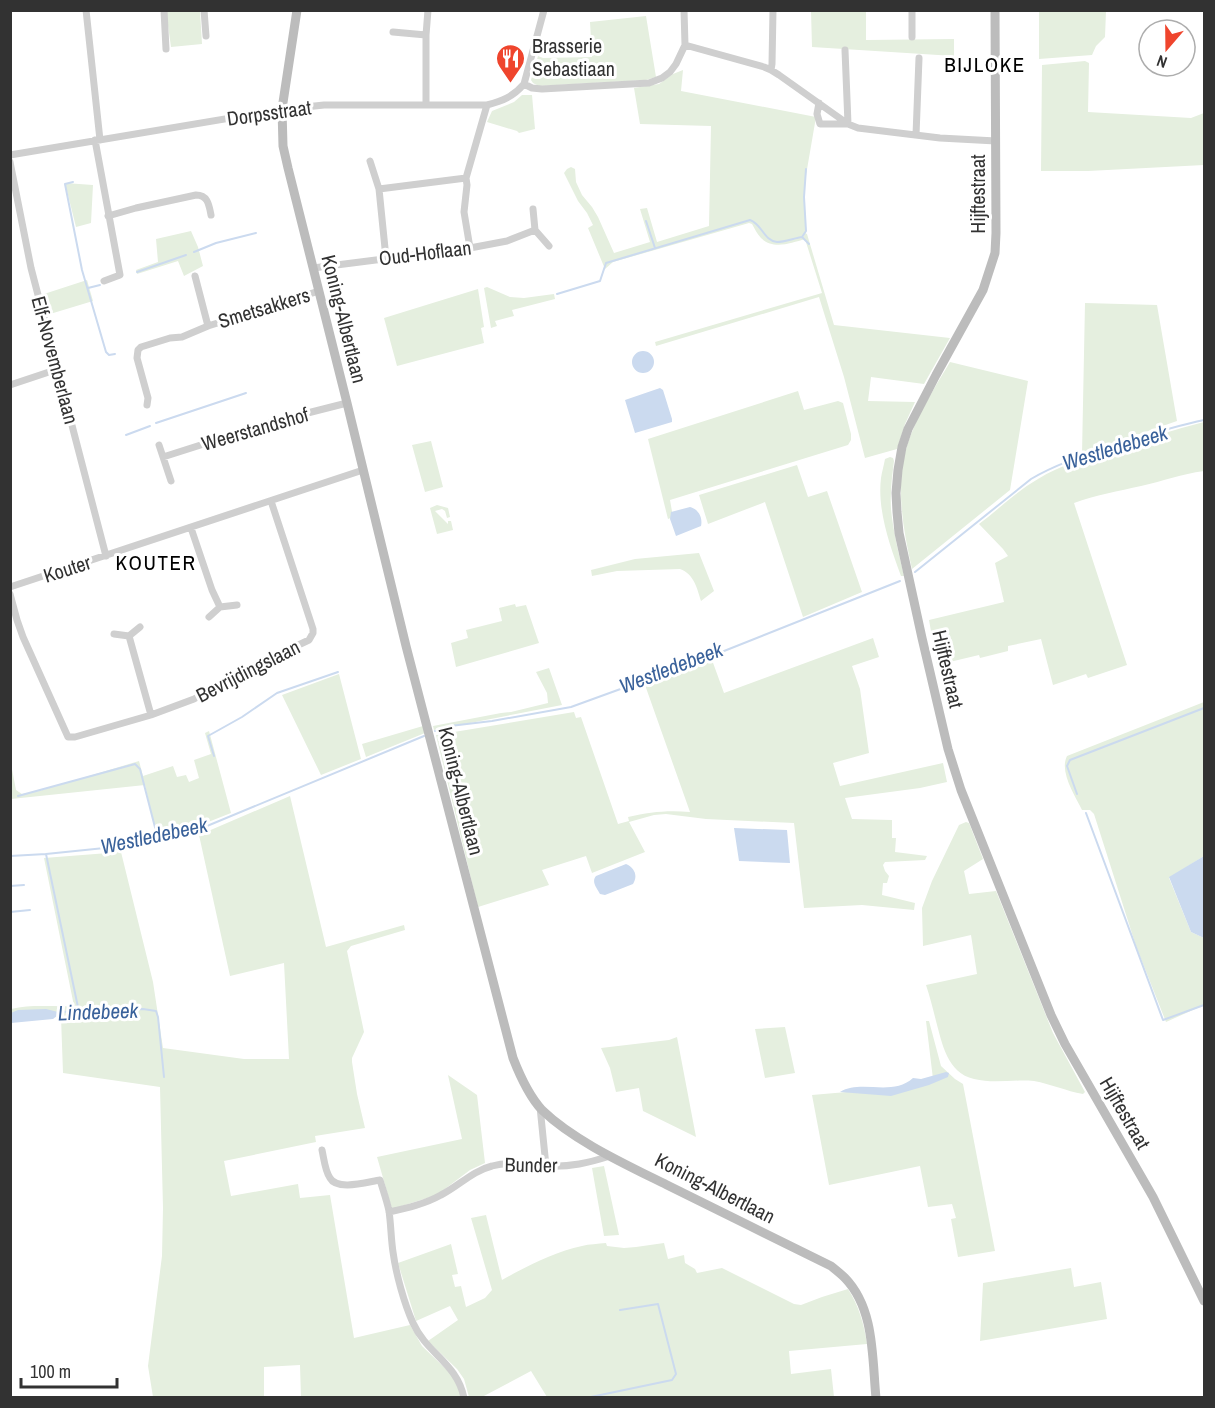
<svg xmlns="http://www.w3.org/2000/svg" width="1215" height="1408" font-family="'Archivo Narrow',sans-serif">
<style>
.green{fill:#e5efdf}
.water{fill:#cbdaef}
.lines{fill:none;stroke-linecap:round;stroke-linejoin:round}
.stream{stroke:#cbdaef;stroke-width:2}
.street{stroke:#cfcfcf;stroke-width:7}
.secondary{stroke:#bcbcbc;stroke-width:9}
.labels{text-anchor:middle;stroke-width:6;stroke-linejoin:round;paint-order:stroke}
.poi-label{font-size:20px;fill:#323232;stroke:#fff;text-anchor:start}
.street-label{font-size:20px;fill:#323232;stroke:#fff}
.neighbourhood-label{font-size:21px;letter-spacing:1.5px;fill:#000;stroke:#fff}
.water-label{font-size:21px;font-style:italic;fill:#39619a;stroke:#fff}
</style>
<rect width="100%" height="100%" fill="#fff"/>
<path class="green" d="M166 11H200L202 44 171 47Z
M811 11H866V40L954 39V56L812 47Z
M1039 11H1106L1105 37 1096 46 1092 55 1039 59Z
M646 16 656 77 646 80 539 86 533 83 531 80 538 56 543 58 592 57 590 22Z
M1085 61 1089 63 1088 112 1191 118 1204 113V165L1088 171H1041L1042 65Z
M683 70 681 91 816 117 805 181V233L807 234 834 325 950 338 924 384 871 377 868 401 915 402 905 424 897 449 865 458 844 377 819 297 656 346 655 342 822 293 805 239C791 243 773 250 761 238 757 234 755 229 752 224L749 223 613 262 605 269 588 228 593 225 587 213 578 201 564 173 567 169 571 167 575 169 576 182 582 195 592 207 598 217 614 253 650 242 640 209 647 208 657 242 709 226 711 126 640 124 634 88 659 84 673 74Z
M522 95H532L535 129 519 133 517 131 487 122 492 111 514 102Z
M65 183 93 185 91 223 76 227Z
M191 231 198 247 203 266 184 276 178 261 137 274 136 270 158 262 156 239Z
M87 280 93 301 50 314 44 294Z
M487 287 510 297 524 298 554 294 555 299 512 310 514 316 495 321 497 326 491 328 484 288Z
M478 289 484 327 481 328 484 343 397 366 384 318Z
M1085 303 1157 305 1177 421 1082 454Z
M950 362 1028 381 1010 490 912 569C902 524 893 476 912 432 922 408 936 385 950 362Z
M798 391 804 410 838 401 843 403 851 434V440L848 445 670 500 673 517 668 519 648 439Z
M1204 422V471C1181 474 1164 481 1141 486 1119 491 1095 495 1074 503L1127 665 1088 678 1086 674 1053 685 1041 639 1008 646V651L980 658 979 655 937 665 929 620 1004 602 995 563 1008 556 1003 549 979 524C999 509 1017 491 1038 479 1060 465 1087 458 1111 450 1142 440 1173 430 1204 422Z
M431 441 443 487 425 492 412 445Z
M890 457 893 458 894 461C892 477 890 493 891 509 893 531 899 554 904 576H901C890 546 877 510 881 478 882 471 884 465 885 459Z
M797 465 808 497 827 491 862 592 803 617 765 502 708 524 699 495Z
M437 505 448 508 450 517 447 518 445 511 442 509 435 511 448 524V521H451L453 530 437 534 430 508Z
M699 553 714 591 701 601C697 588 694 574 680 569L617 571 592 576 591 570 635 559Z
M515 604 516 607 526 605 539 643 456 667 451 643 468 638 466 630 502 621 499 608Z
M873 638 879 657 852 666 860 689 869 753 833 763 840 786 943 763 947 782 920 788 845 798 852 819 892 820V838H896L895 852 927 856 925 860 885 862 883 865 885 871 889 876 887 883H883L882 895 915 903 914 910 862 905 804 908 794 823 706 819 666 814 654 815 629 822 645 852 592 873 586 856 542 870 549 885 478 907 436 735 574 712 576 718 581 717 618 824 629 821 628 817C650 812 667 810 690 812L645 685 712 660 724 693Z
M549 668 562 705 434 730 433 726 501 713 511 712 548 703 547 693 536 672Z
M339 674 361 759 321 775 282 695Z
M1204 702V856L1169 878 1191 932 1204 938V1005L1166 1022 1136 946 1094 814 1090 810H1082C1075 795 1059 772 1067 756Z
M423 726 425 733 366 757 362 744Z
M209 731 231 813 193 828 157 837 145 785 11 799 10 759 16 790 22 794 39 791 139 761 143 776 173 766 177 777 186 775 189 782 199 778 194 760 211 754 205 733Z
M290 796 326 947 404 925 405 930 351 946 347 951 364 1032 352 1058V1062L357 1094 365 1128 315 1136 316 1142 224 1161 231 1196 298 1184 300 1198 330 1195 354 1338 410 1325 422 1346 450 1373 457 1383 461 1397H301L300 1365 264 1367V1397H153L148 1366 162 1256 163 1208 160 1087 63 1073 61 1017 11 1018V1009C31 1004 53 1007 74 1006L44 858 121 852 153 982 163 1048 244 1059H289L284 963 230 976 199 835Z
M966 822 969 823 983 859 964 871 969 894 996 891 1053 1033 1085 1092 1083 1094C1066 1091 1051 1084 1034 1081 1014 1079 994 1084 974 1079 947 1073 942 1043 936 1021 933 1009 930 997 926 985L977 974 971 935 923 946 922 908 932 881 959 825Z
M926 1021H929L941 1066 955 1079 963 1084 995 1251 958 1257 951 1219 956 1218 952 1204 928 1207 920 1166 829 1185 812 1095 893 1088 933 1079Z
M785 1027 795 1073 765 1078 755 1029Z
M677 1037 696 1137 643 1111 639 1088 616 1092 610 1068 601 1048 669 1040Z
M448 1075 477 1095 485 1163 470 1170 437 1195 392 1209 377 1157 462 1139Z
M604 1166 619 1235 604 1236 592 1168Z
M486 1215 502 1280C527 1266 554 1252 582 1246 589 1244 598 1244 606 1243L607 1246 624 1248 636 1247 664 1243 668 1259 684 1255 685 1263 695 1269 697 1273 722 1268 794 1304 801 1305 822 1297 848 1289C859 1306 864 1324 867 1344L789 1351 791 1374 831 1369 834 1397H547L531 1371 482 1397H469L464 1379 457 1369 428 1341 458 1320 450 1306 416 1321 398 1263 451 1244 458 1274 452 1275 455 1287 461 1286 466 1307 485 1298 492 1290 471 1218Z
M1071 1268 1074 1287 1101 1282 1107 1319 980 1341 983 1283Z"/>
<path class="water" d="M632 362a11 11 0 1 1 22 0a11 11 0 1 1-22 0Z
M660 388 663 390 672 419V422L635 433 625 400Z
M690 507C698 509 703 517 701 526L676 536 670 519 671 512Z
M734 828 787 830 790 863 739 861Z
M1204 856V938L1191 932 1169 877Z
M626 864C635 868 638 876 633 884L605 895 600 894C597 888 591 882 596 876Z
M46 1009 58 1012V1015L53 1019 11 1023V1013L18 1010Z
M946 1072 949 1073 948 1077 929 1085 891 1096 840 1092C861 1079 892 1097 913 1078L921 1079Z"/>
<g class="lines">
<path class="stream" d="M73 182 65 184 82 270 106 352 109 355 115 354
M646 221 655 248
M802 237 806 231 804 197 806 169
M802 237 809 244
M194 252 216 243 256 233
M137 272 186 255
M88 288 100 285
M557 294 600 281 606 263 750 220C762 224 764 241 777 242 784 242 795 238 802 237
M156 423 246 393
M126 435 150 426
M915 572 1031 479C1058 463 1088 454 1118 444 1147 435 1175 426 1204 420
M435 731 450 726 492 721 571 707 714 655 900 581
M214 756 208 736 242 717 277 693 338 672
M1077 794 1067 766 1070 760 1204 708
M18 796 135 764 140 769 158 839
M1086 813 1163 1020 1204 1005
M46 854 79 1012
M10 856 46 854 124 846 195 831 424 736
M10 886 24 885
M10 912 30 910
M58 1012 143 1009 156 1011 158 1017 164 1077
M586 1398 672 1380 676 1374 658 1304 620 1310"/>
<path class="street" d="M86 10 100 140
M164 10 166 49
M204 10 206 36
M912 10V37
M393 32 426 35
M685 45 764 67 771 70 779 75 848 124 858 128 940 138 996 141
M771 70 772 64 773 10
M524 84 532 88 542 89 649 83 662 78 670 72 676 64 685 45 684 10
M819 103 817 114 820 124H848L845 50
M426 105V35L428 10
M916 135 919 58
M95 140 120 275 104 281
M10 155 278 110 324 105H487C502 101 513 97 524 84L544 10
M370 161 379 189
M10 162 31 268 106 556
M533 209 535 230 549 246
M108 216 136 208 196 195C208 195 209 205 211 215
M470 248 464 212 467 185 466 178 487 105
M386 258 379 189 466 178
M313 268 470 248 507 241 535 230
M195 276 208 326
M10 385 58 369
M147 405 148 398 137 358 138 350 141 347 170 338 182 337 208 326 319 291
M159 445 171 481
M163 457 276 421 347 403
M191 528 212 590 220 607
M10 587 363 470
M10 594 17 620 23 637 68 737H75L151 715 194 699 258 664 309 640 313 633V629L271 501
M209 617 220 607 237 605
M114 634 129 636 140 627
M129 636 151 715
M540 1107 546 1166
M322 1150C324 1159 325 1171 330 1178 337 1191 367 1182 380 1180 383 1190 387 1201 389 1211 391 1225 391 1239 393 1252 396 1274 404 1303 413 1323 427 1354 457 1363 464 1398
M389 1212C407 1208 425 1204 441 1195 459 1186 472 1171 492 1166 510 1161 529 1166 547 1166 571 1167 588 1163 610 1156"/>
<path class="secondary" d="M297 10 282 109 283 146 288 168 347 403 406 646 513 1058C520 1076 529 1096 542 1110 574 1141 627 1165 667 1185 722 1212 776 1239 831 1266 836 1270 841 1274 845 1278 875 1309 872 1358 876 1398
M995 10 996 233 995 253 983 290 936 375 908 429 902 447 898 470 896 493 897 512 899 533 922 638 948 749 961 790 1051 1015 1065 1044 1153 1197 1204 1301"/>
</g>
<defs>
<symbol id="restaurant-pin" viewBox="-11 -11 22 30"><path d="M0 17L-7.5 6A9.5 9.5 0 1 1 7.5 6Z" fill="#ef452d" stroke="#fff"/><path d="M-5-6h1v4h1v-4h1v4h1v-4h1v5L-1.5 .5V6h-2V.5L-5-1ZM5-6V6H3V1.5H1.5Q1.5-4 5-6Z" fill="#fff"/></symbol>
</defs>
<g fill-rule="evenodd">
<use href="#restaurant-pin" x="494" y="42" width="33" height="45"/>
</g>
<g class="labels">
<g class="poi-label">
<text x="532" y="53">Brasserie<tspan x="532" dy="23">Sebastiaan</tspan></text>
</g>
<g class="street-label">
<text transform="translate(269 113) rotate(-8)" y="7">Dorpsstraat</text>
<text transform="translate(978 194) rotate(-90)" y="7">Hijftestraat</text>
<text transform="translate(425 253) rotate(-7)" y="7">Oud-Hoflaan</text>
<text transform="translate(264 308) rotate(-17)" y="7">Smetsakkers</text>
<text transform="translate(344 319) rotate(76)" y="7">Koning-Albertlaan</text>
<text transform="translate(55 360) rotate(75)" y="7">Elf-Novemberlaan</text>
<text transform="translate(255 429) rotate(-16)" y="7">Weerstandshof</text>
<text transform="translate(67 569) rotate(-18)" y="7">Kouter</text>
<text transform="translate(948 669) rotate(77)" y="7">Hijftestraat</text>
<text transform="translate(248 671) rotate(-27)" y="7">Bevrijdingslaan</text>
<text transform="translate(461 791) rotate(76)" y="7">Koning-Albertlaan</text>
<text transform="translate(1125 1113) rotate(60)" y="7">Hijftestraat</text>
<text transform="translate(531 1165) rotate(1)" y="7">Bunder</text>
<text transform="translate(715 1188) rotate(27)" y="7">Koning-Albertlaan</text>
</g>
<g class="neighbourhood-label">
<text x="985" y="72">BIJLOKE</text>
<text x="156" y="570">KOUTER</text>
</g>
<g class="water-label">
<text transform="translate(1115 448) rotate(-17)" y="7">Westledebeek</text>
<text transform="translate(671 668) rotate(-21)" y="7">Westledebeek</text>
<text transform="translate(154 836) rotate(-12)" y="7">Westledebeek</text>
<text transform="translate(98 1012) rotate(-2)" y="7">Lindebeek</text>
</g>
</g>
<rect width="1215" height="1408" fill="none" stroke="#323232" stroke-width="24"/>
<g transform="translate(1167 48) rotate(200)"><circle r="28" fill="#ffffff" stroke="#adadad" stroke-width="1.5"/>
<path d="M0-4.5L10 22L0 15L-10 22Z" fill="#ef452d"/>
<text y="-9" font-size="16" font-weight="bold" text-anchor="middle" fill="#323232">N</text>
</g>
<path d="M21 1378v9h96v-9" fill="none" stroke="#323232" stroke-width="3"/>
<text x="30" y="1378" font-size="18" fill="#323232" stroke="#ffffff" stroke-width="4.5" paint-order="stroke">100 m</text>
</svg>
